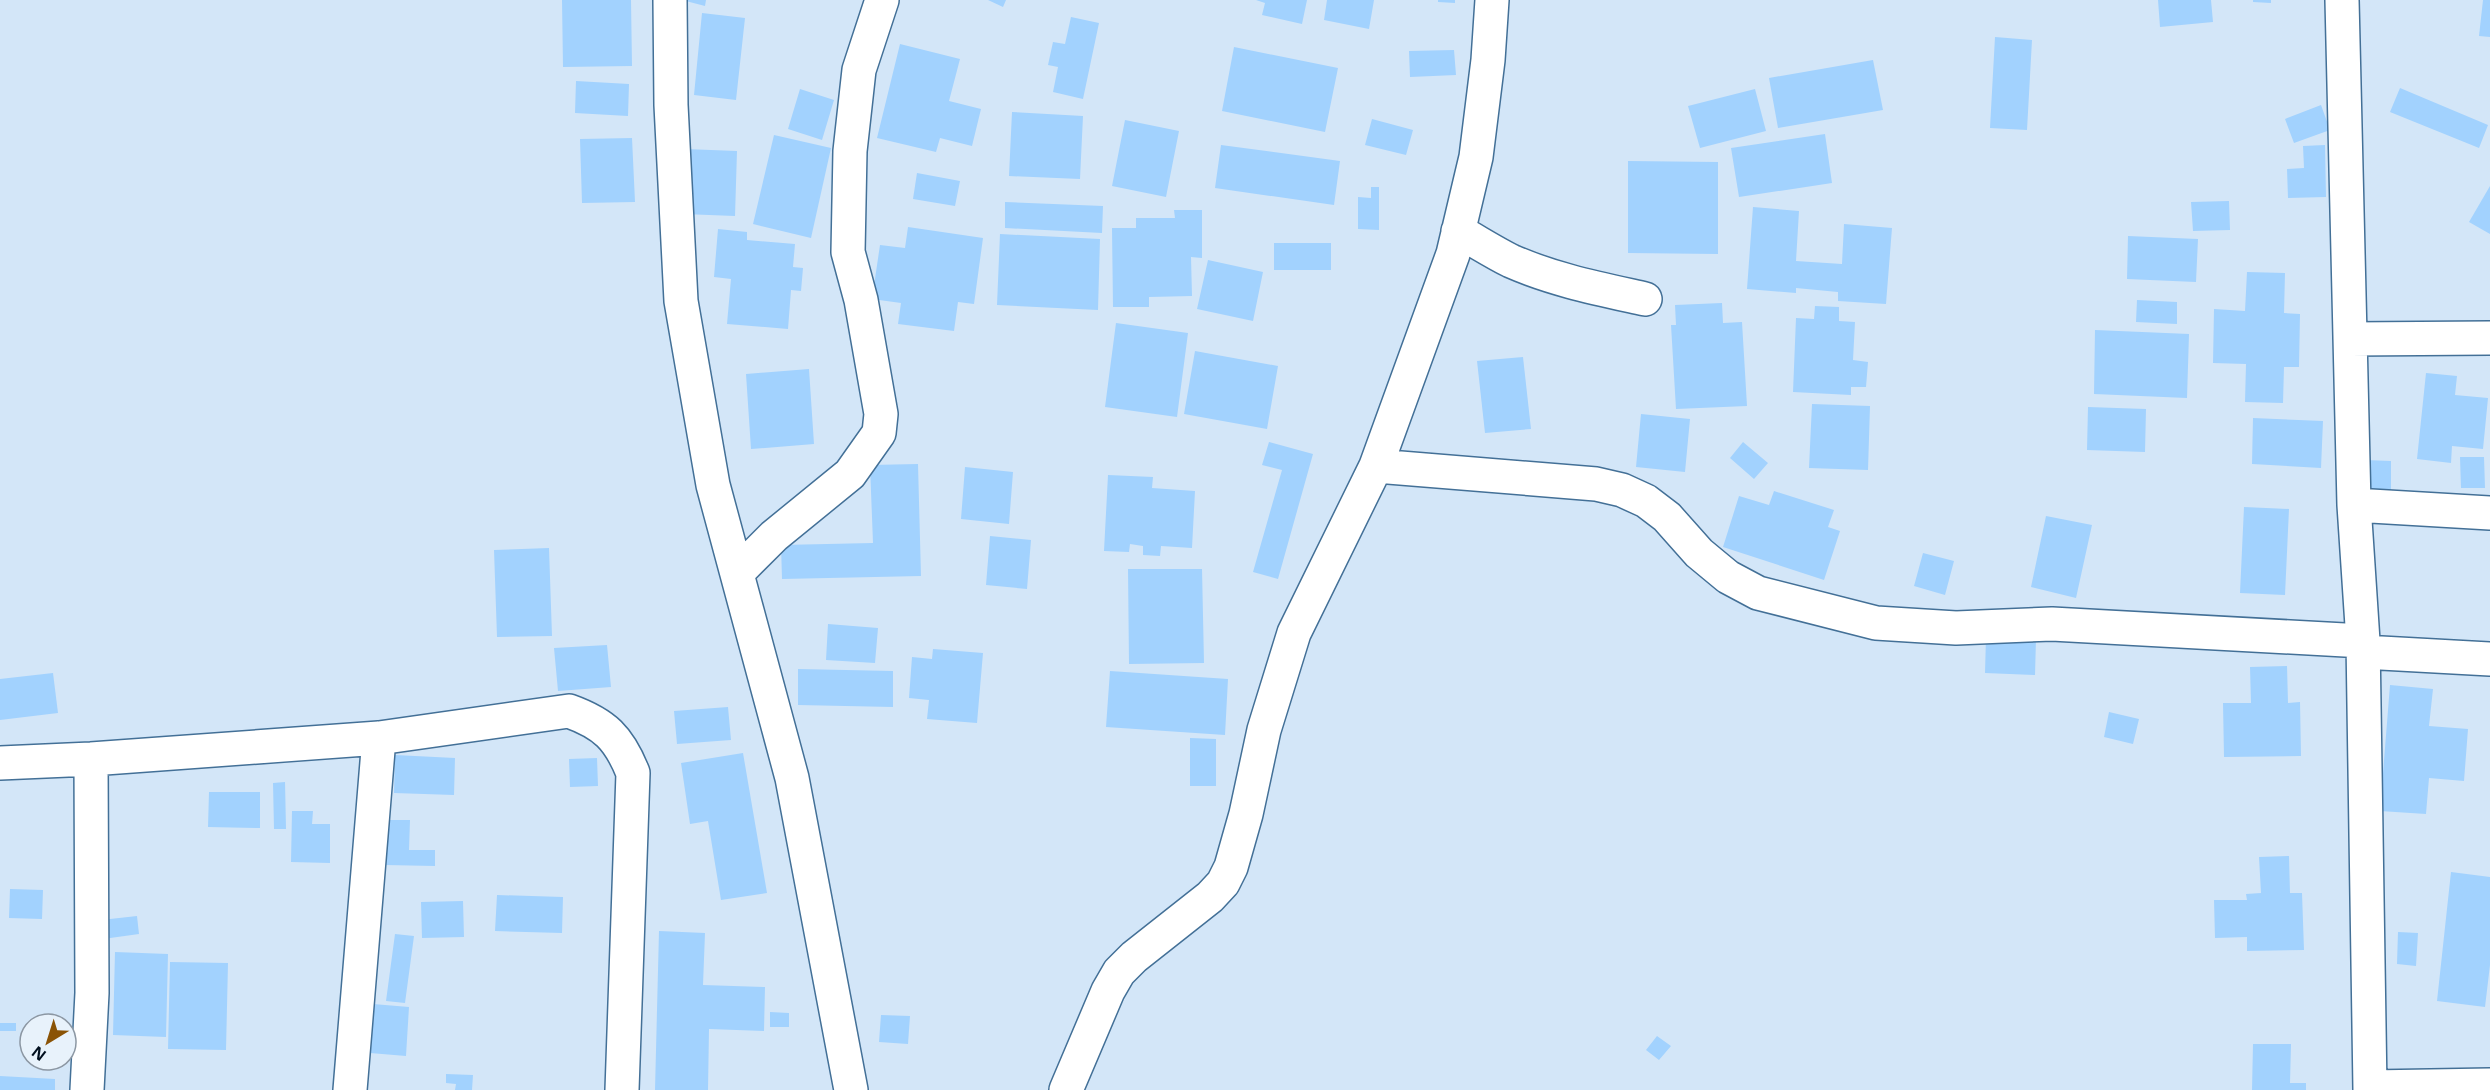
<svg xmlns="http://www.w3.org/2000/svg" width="2490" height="1090" font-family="'Noto Sans',sans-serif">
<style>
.building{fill:#a2d2fe}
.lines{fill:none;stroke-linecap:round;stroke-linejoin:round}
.minor-casing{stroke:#437097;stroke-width:36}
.minor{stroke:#fff;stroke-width:33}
</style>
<rect width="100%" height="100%" fill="#d3e6f8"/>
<path class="building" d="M562 0H631L632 66 563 67Z
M682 0H706L705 6Z
M988 0H1006L1003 7Z
M1256 0H1307L1302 24 1262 15 1265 3Z
M1327 0H1374L1369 29 1324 20Z
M1438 0H1455V3L1438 2Z
M2158 0H2211L2213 22 2160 27Z
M2253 0H2271V3L2253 2Z
M2483 0H2490V37L2479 36Z
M702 13 745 18 736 100 694 95Z
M1071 17 1099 23 1083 99 1053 92 1058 67 1048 65 1053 42 1065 44Z
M1995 37 2032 40 2027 130 1990 128Z
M900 44 960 59 949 101 981 109 972 146 940 138 936 152 877 138Z
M1234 47 1338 68 1325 132 1222 111Z
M1454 50 1456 75 1410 77 1409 51Z
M1873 60 1883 110 1778 128 1769 78Z
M576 81 629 84 628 116 575 113Z
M2400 88 2488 125 2479 148 2390 112Z
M800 89 834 100 822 140 788 129Z
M1755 89 1766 131 1700 148 1688 106Z
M2321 105 2330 130 2294 143 2285 119Z
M1012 112 1083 116 1080 179 1009 176Z
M1372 119 1413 130 1406 155 1365 145Z
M1125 120 1179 131 1166 197 1112 186Z
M1825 134 1832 183 1739 197 1731 148Z
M774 135 831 148 811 238 753 224Z
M632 138 635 202 582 203 580 139Z
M1221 145 1340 161 1334 205 1215 188Z
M2325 145 2326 197 2288 198 2287 169 2304 168 2303 146Z
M685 149 737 151 735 216 683 214Z
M1628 161 1718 162V254L1628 253Z
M917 173 960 181 955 206 913 199Z
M2490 186V234L2469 222Z
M1371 187H1379V230L1358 229V197L1371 198Z
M2229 201 2230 230 2193 231 2191 202Z
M1005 202 1103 206 1102 233 1005 228Z
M1753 207 1799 211 1796 261 1842 264 1844 224 1892 228 1886 304 1838 301V292L1796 288V293L1747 289Z
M1174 210H1202V258L1191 257 1192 296 1149 297V307H1113L1112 228H1136V218H1175Z
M908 227 983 238 974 304 958 302 954 331 898 324 901 303 872 299 880 245 905 248Z
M718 229 747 232V240L795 244 793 267 803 268 801 291 791 290 788 329 727 324 731 279 714 277Z
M1000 234 1100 239 1098 310 997 305Z
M2128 236 2198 239 2196 282 2127 279Z
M1274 243H1331V270H1274Z
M1208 260 1263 272 1253 321 1197 309Z
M2247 272 2285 273 2284 313 2300 314 2299 367H2284L2283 403 2245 402 2246 364 2213 363 2214 309 2245 311Z
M2137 300 2177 302V324L2136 322Z
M1722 303 1723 323 1742 322 1747 406 1676 409 1671 325H1676L1675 305Z
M1815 306 1839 307V321L1855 322 1853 360 1868 362 1866 387H1851V395L1793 392 1796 318 1814 319Z
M1116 323 1188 333 1177 417 1105 407Z
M2095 330 2189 334 2187 398 2094 394Z
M1195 351 1278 366 1267 429 1184 414Z
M1523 357 1531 429 1485 433 1477 361Z
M809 369 814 444 751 449 746 374Z
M2426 373 2457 376 2455 395 2488 398 2483 449 2452 446 2451 463 2417 459Z
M1812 404 1870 406 1868 470 1809 468Z
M2088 407 2146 409 2145 452 2087 450Z
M1641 414 1690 419 1685 472 1636 467Z
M2253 418 2323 421 2321 468 2252 464Z
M1269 442 1313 454 1278 579 1253 572 1282 470 1262 465Z
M1743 442 1768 463 1754 479 1730 458Z
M2460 457H2484L2485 488H2461Z
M2365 460 2391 461V494H2364Z
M918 464 921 576 782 579 781 545 873 543 870 465Z
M965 467 1013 472 1009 524 961 519Z
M1108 475 1153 477 1152 488 1195 491 1192 548 1161 546 1160 556 1143 555V546L1130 544 1129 552 1104 551Z
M1774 491 1834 510 1828 527 1840 531 1824 580 1723 547 1739 496 1769 505Z
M2244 507 2289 509 2285 595 2240 593Z
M2046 516 2092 525 2076 598 2031 587Z
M990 536 1031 540 1027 589 986 585Z
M549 548 552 636 497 637 494 550Z
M1923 553 1954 561 1945 595 1914 586Z
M1128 569H1202L1204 663 1129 664Z
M828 624 878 628 875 663 826 660Z
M1986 637 2036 639 2035 675 1985 673Z
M607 645 611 687 558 691 554 648Z
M933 649 983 653 977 723 927 719 929 700 909 698 912 657 932 659Z
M2287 666 2288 703 2300 702 2301 756 2224 757 2223 703H2251L2250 667Z
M798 669 893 671V707L798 705Z
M1110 671 1228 679 1225 735 1106 727Z
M53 673 58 713 0 720V679Z
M2390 685 2433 689 2429 726 2468 729 2464 781 2429 778 2426 814 2380 811Z
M728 707 731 740 677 744 674 711Z
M2109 712 2139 719 2133 744 2104 737Z
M1190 738 1216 739V786H1190Z
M743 753 767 893 721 900 708 821 690 824 681 763Z
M395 755 455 758 454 795 394 793Z
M597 758 598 786 570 787 569 759Z
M285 782 286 829H274L273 783Z
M209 792H260V828L208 827Z
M292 811H313L312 824H330V863L291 862Z
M386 820H410L409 850H435V866L385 865Z
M2289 856 2290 893H2302L2304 950 2247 951V937L2215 938 2214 900H2247L2246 894 2261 893 2259 857Z
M2451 872 2490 877V965L2485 1007 2437 1001Z
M10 889 43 890 42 919 9 918Z
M497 895 563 897 562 933 495 931Z
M463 901 464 937 422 938 421 902Z
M137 916 139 934 103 939 101 920Z
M659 931 705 933 703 985 765 987 764 1031 709 1029 708 1090H655Z
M2398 932 2418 933 2416 966 2397 964Z
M395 934 414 936 405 1003 386 1001Z
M115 952 168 954 166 1037 113 1035Z
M170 962 228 963 226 1050 168 1049Z
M373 1004 409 1007 406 1056 370 1053Z
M770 1012 789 1013V1027H770Z
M881 1015 910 1016 908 1044 879 1042Z
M0 1023H16V1031H0Z
M1657 1036 1671 1046 1659 1060 1646 1050Z
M2253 1044H2291L2290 1083H2306V1090H2252Z
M446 1074 473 1075 472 1090H455L456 1084 446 1083Z
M0 1076 55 1079V1090H0Z"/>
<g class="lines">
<defs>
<path id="minor" d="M670 0 671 105 681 301 713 485 792 778 851 1090
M2342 0 2354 505 2363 641 2370 1090
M1458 231C1476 241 1493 252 1511 261 1554 280 1600 289 1645 299
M2350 339 2490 338
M1376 466 1596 484 1622 490 1646 501 1667 517 1699 553 1728 577 1758 593 1876 623 1956 628 2052 624 2363 641
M2354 505 2490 513
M737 573 774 536 850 474 879 433 881 414 861 300 848 252 850 151 859 70 882 0
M2363 652 2490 659
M0 763 91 759 379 738 569 711C605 724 619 738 633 773L622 1090
M2370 1087 2490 1085
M87 1090 92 993 91 759
M350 1090 379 738
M1066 1090 1108 991 1119 972 1134 957 1210 897 1223 883 1231 867 1246 814 1264 730 1294 633 1376 466 1453 254 1476 157 1488 60 1492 0"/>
</defs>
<use href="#minor" class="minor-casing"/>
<use href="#minor" class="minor"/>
</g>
<g transform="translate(48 1042) rotate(218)"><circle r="28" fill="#e8f2fb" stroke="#8c97a3" stroke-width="1.5"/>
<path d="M0-4.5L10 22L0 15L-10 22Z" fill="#8a5306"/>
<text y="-9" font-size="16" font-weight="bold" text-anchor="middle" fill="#010f1e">N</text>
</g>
</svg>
